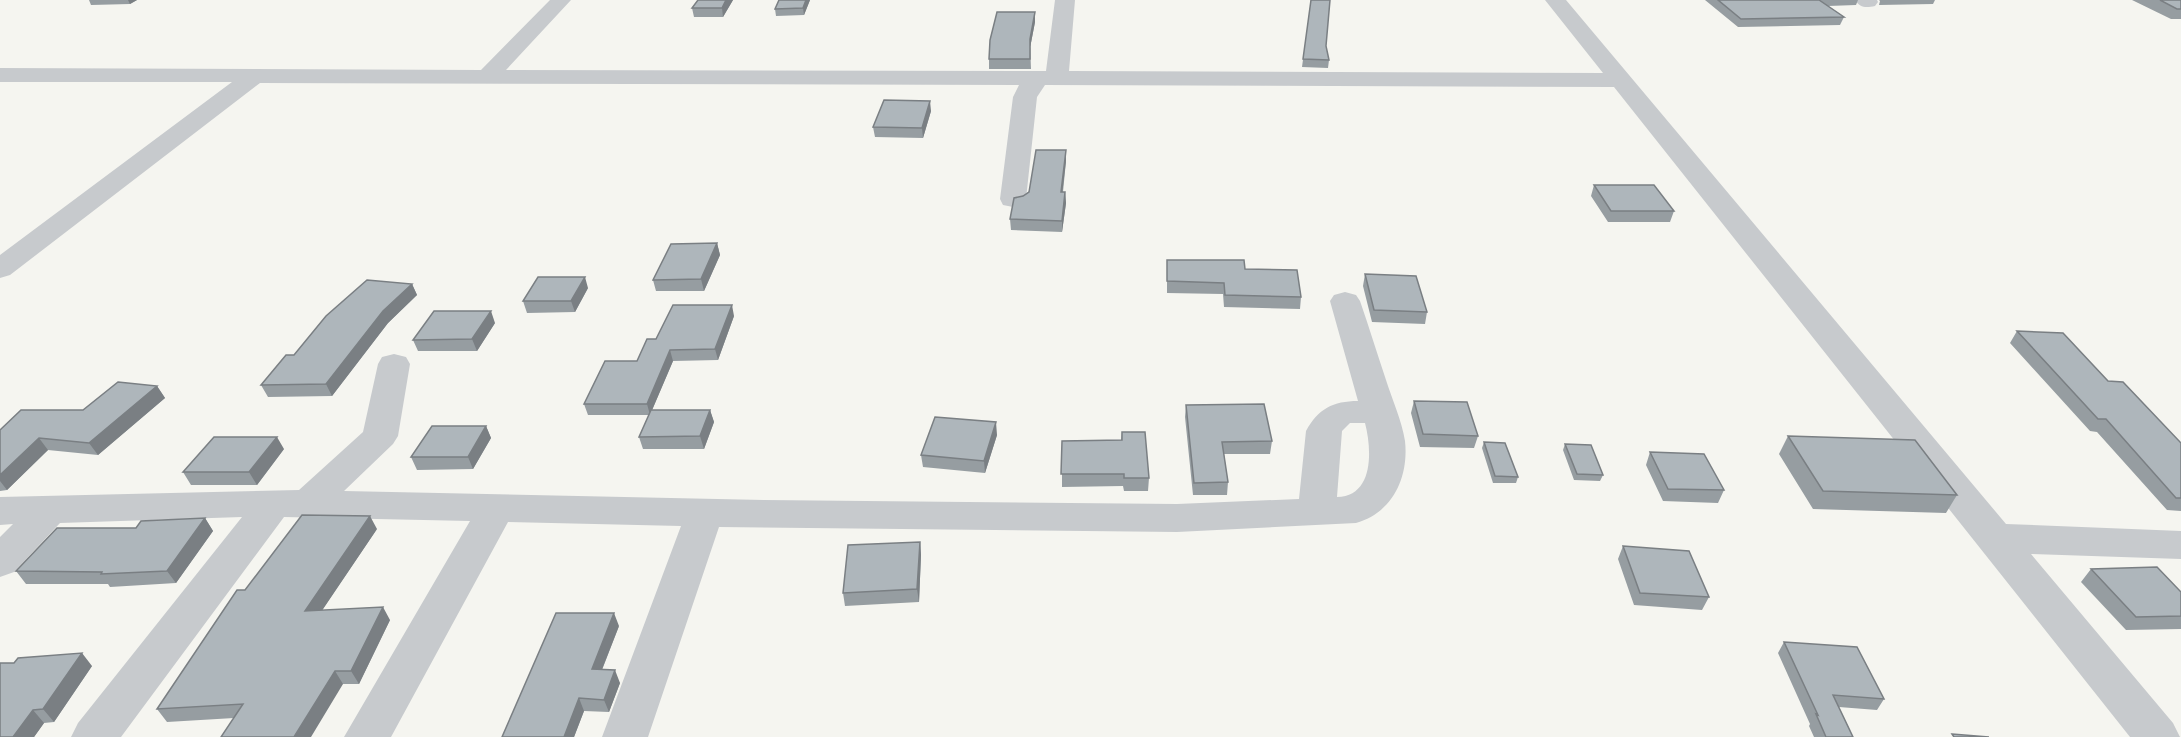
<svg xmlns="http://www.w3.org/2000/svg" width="2181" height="737" font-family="'DejaVu Sans',sans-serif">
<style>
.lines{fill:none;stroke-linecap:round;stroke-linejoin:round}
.minor{fill:#c7cacd;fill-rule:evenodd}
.wall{fill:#969da1}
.shaded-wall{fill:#7a7f83}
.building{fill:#aeb6bb;stroke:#7a7f83;stroke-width:1.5}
</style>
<rect width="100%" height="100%" fill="#f5f5f0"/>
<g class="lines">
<path class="minor" d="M550 0H571L506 70 1046 71 1055 0H1075L1069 71 1603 73 1545 0H1566L2006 524 2181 531V559L2031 554 2173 723 2180 737H2130L1614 87 1045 85 1037 97 1026 199 1023 205 1013 207 1003 205 1000 199 1013 97 1019 85 260 83 10 275 0 278V255L232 82H0V68L481 70Z
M1855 0H1877L1878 2 1875 6C1866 8 1860 8 1855 0Z
M1345 292 1356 295 1360 301C1369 327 1377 353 1386 380 1392 399 1402 421 1405 441 1409 478 1392 513 1356 523L1177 532 719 527 648 737H602L681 526 508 522 391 737H344L470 521 284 517 121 737H71L78 723 242 517 60 523 14 572 0 577V537L13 524 0 525V497L299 490 363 432 378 364 382 357 394 354 406 357 410 364 398 436 393 444 344 491 764 500 1177 504 1299 499 1306 431C1318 409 1333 401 1358 401L1330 301 1334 295ZM1350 423H1365C1372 450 1374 496 1337 497L1342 431Z"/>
</g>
<path class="wall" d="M89 0H137L130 4 91 5Z
M698 0H733L723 17H694L692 8Z
M779 0H810L804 15 776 16 775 9Z
M1311 0 1329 60 1328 68 1302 67Z
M1705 0H1858L1856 5 1828 6 1844 17 1840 25 1738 27Z
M1879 0H1935L1933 4 1879 5 1880 1Z
M2132 0H2181V19H2171Z
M1035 12V22L1030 48 1031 69H989V59Z
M931 111 923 138 875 137 873 127Z
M1066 161 1063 192H1065L1066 203 1062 232 1011 230 1010 219 1023 196Z
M1594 185 1674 211 1670 222H1608L1591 196Z
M717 243 720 255 704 291H656L653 280Z
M1167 260 1245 269 1301 297 1300 309 1224 307 1223 294 1167 293Z
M1365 274 1427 312 1425 324 1372 322 1363 286Z
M412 284 417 295 388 323 332 396 268 397 261 385 294 355Z
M588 288 575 312 527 313 523 301Z
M734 316 718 360 673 361 652 410H710L714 422 704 449H643L639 437 649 415H588L584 404 637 361 656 339Z
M495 323 477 351H418L413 340Z
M2017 331 2181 443V511L2167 510 2097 432 2090 431 2010 343Z
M157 386 165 398 98 455 48 450 7 490 0 491V430L83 410Z
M1414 401 1478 436 1474 448 1420 447 1411 413Z
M1186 405 1272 441 1270 454H1224L1228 482 1227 495H1193L1185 417Z
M486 426 491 438 473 469 417 470 411 457Z
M1122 432 1149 478 1148 491H1124L1123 486 1062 487V441L1121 440Z
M997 435 985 473 923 467 921 455Z
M1788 436 1957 495 1946 513 1813 509 1779 454Z
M1484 442 1518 477 1516 483H1493L1482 448Z
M1565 444 1603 475 1600 481 1574 480 1563 450Z
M284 449 257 485H191L183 472Z
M1650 452 1724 490 1718 503 1663 501 1646 465Z
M205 518 213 531 176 583 110 587 108 584H26L16 571 136 528Z
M377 529 322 610 390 620 359 684H343L234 718 167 722 157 709Z
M920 542 921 555 919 602 845 606 843 593Z
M1623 546 1709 597 1702 610 1634 605 1618 559Z
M2091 569 2181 592V629L2126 630 2081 582Z
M619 626 602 670 620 683 609 712 584 711 574 737H502Z
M1784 642 1884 699 1877 710 1839 707 1853 737H1814L1809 726 1810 724 1778 653Z
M0 663 92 666 54 722 44 723 34 737H0Z"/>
<path class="shaded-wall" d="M128 0H137L130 4Z
M726 0H733L723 17 722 8Z
M806 0H810L804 15 803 8Z
M1035 12V22L1030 48 1031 69 1030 39Z
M930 101 931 111 923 138 922 128Z
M1066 150V161L1061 203V192Z
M1065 192 1066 203 1062 232V221Z
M717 243 720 255 704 291 701 279Z
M585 277 588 288 575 312 571 301Z
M412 284 417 295 388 323 332 396 326 384 383 311Z
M732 305 734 316 718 360 715 349Z
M491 311 495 323 477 351 472 339Z
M670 350 673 361 650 415 647 404Z
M157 386 165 398 98 455 89 443Z
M710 410 714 422 704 449 700 436Z
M996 422 997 435 985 473 984 461Z
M486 426 491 438 473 469 468 457Z
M277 437 284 449 257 485 249 472Z
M39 438 48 450 7 490 0 481V475Z
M370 516 377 529 313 624 305 611Z
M205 518 213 531 176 583 167 571Z
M920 542 921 555 919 602 917 589Z
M383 607 390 620 359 684 351 671Z
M614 613 619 626 597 682 592 669Z
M82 653 92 666 54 722 43 709Z
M615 670 620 683 609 712 604 700Z
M335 671 343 684 311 737H294Z
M579 698 584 711 574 737H564Z
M33 710 44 723 34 737H13Z"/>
<path class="building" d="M698 0H726L722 8H692Z
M779 0H806L803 8 775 9Z
M1311 0H1330L1326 46 1329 60 1303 59Z
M1718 0H1819L1844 17 1741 19Z
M2160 0H2181V9H2177Z
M997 12H1035L1030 39V59H989L990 40Z
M884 100 930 101 922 128 873 127Z
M1036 150H1066L1061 192H1065L1062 221 1010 219 1014 198 1023 196 1029 192Z
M1594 185H1654L1674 211H1611Z
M717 243 701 279 653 280 671 244Z
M1167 260H1244L1245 269 1297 270 1301 297 1225 295 1224 283 1167 281Z
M1365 274 1416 276 1427 312 1374 310Z
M538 277H585L571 301H523Z
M367 280 412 284 383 311 326 384 261 385 286 355H294L326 316Z
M673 305H732L715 349 670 350 647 404H584L605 361H637L647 339H656Z
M434 311H491L472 339 413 340Z
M2017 331 2063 333 2108 381 2123 382 2181 443V498H2176L2106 419H2098Z
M118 382 157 386 89 443 39 438 0 475V430L21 410H83Z
M1414 401 1467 402 1478 436 1423 434Z
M1264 404 1272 441 1222 442 1228 482 1194 483 1186 405Z
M651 410H710L700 436 639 437Z
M935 417 996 422 984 461 921 455Z
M432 426H486L468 457H411Z
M1122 432H1145L1149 478H1124V474H1061L1062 441 1122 440Z
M1788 436 1915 440 1957 495 1823 491Z
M214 437H277L249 472H183Z
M1484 442 1505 443 1518 477 1495 476Z
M1565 444 1591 445 1603 475 1577 474Z
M1650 452 1704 454 1724 490 1668 489Z
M302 515 370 516 305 611 383 607 351 671H335L294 737H221L243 704 157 709 237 590H245Z
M205 518 167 571 101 574 102 572 16 571 57 528H136L141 521Z
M920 542 917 589 843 593 848 545Z
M1623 546 1689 551 1709 597 1640 593Z
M2157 567 2181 592V616L2136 617 2091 569Z
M556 613H614L592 669 615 670 604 700 579 698 564 737H502Z
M1784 642 1857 647 1884 699 1833 695 1853 737H1826L1816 714 1818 715Z
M82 653 43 709 33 710 13 737H0V663H14L18 658Z
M1952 734 1989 737H1954Z"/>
</svg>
